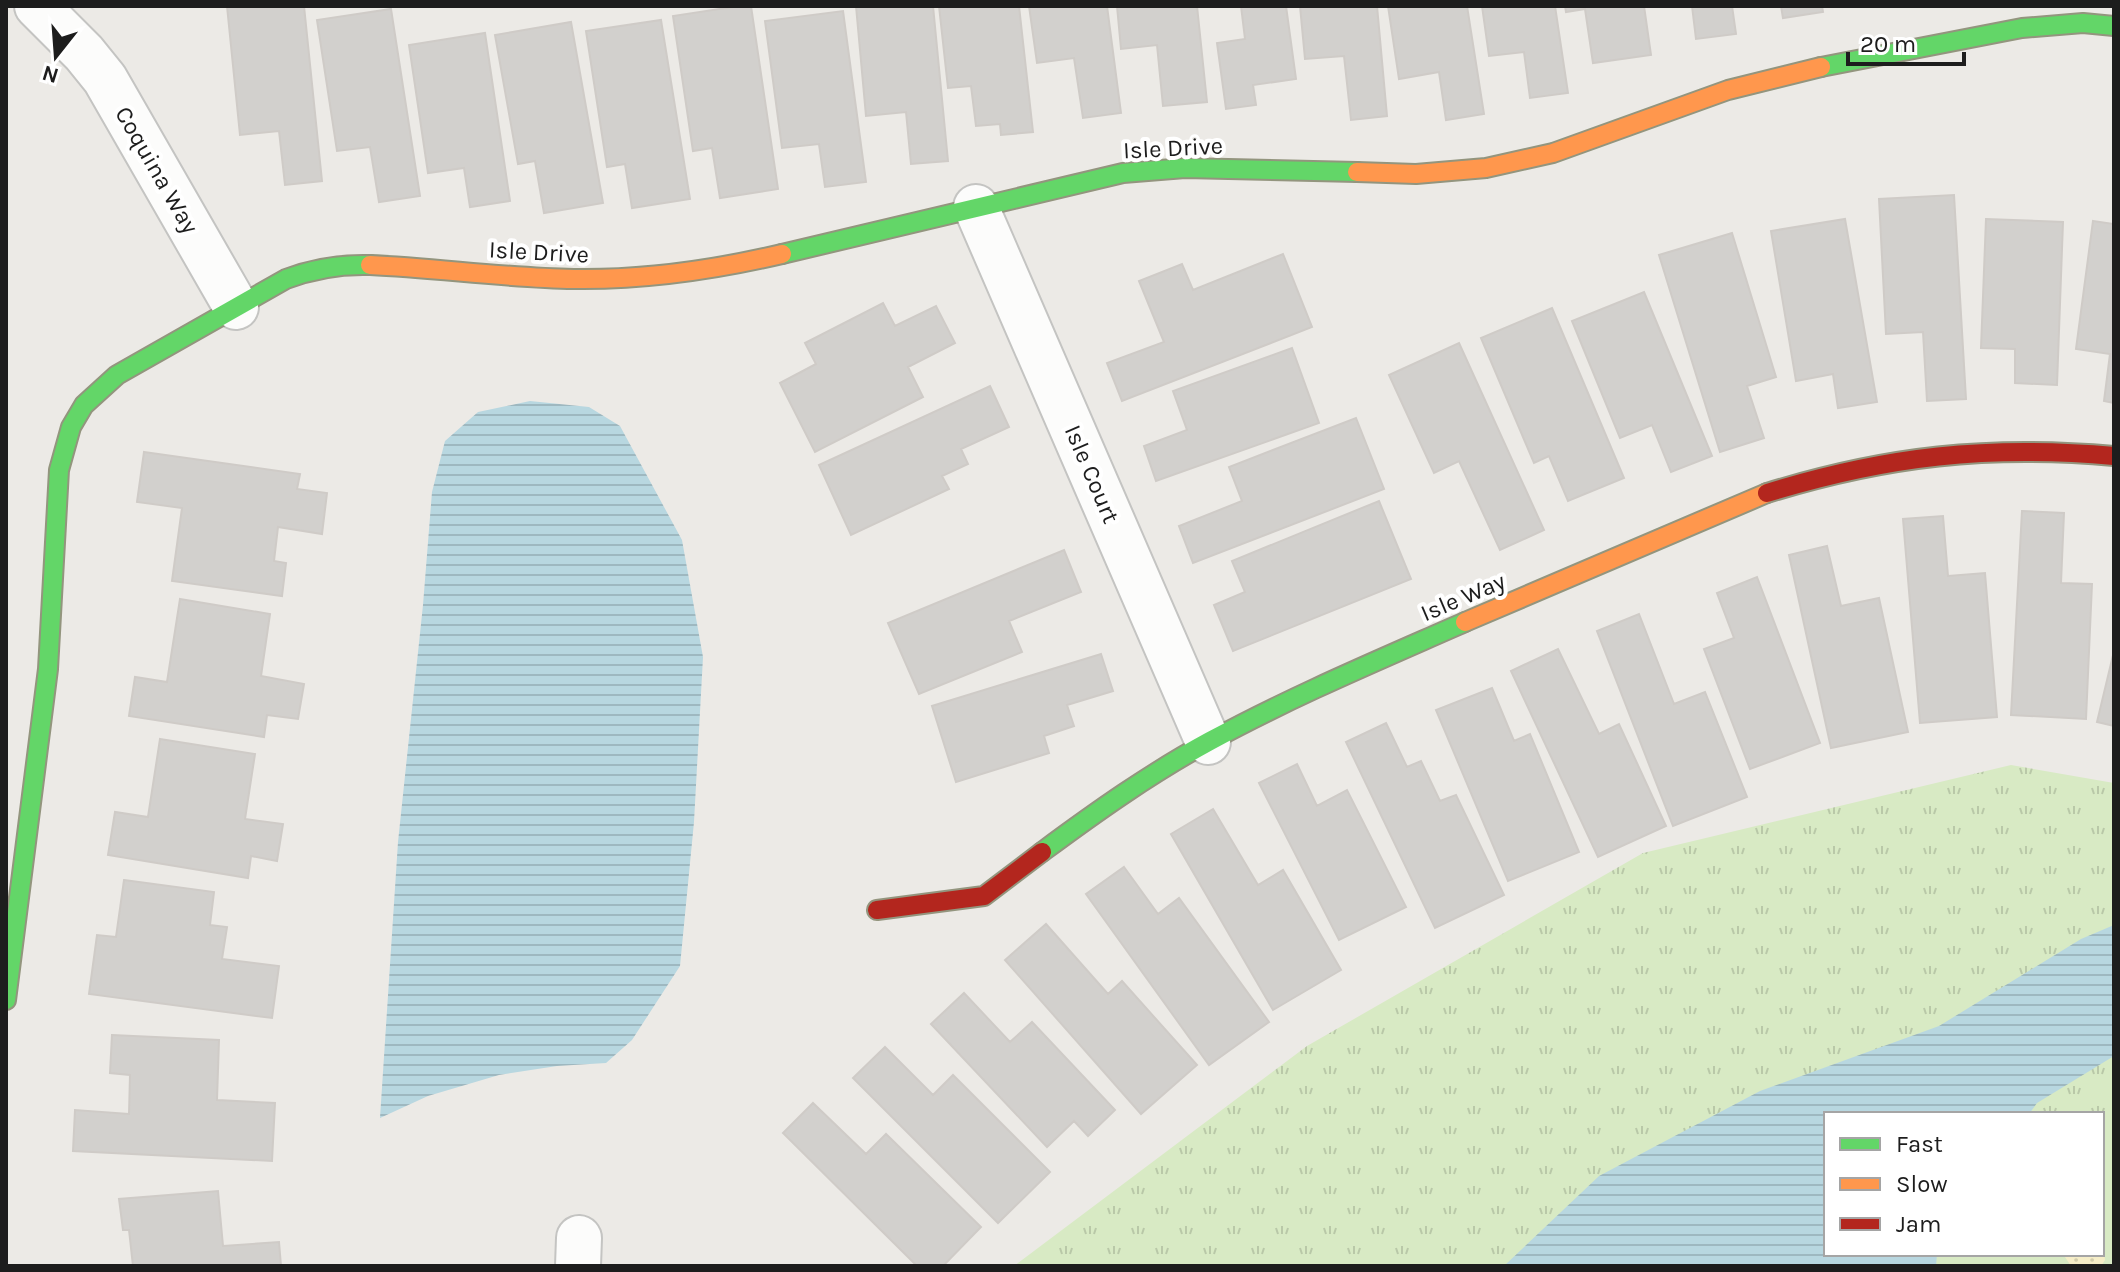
<svg xmlns="http://www.w3.org/2000/svg" width="2120" height="1272" font-family="Karla,sans-serif">
<style>
.grass{fill:url(#grass-tufts);fill-rule:evenodd}
.sand{fill:url(#sand-dots)}
.water{fill:url(#water-rules)}
.building{fill:#d2d0cd;stroke:#cfcbc7;stroke-width:2}
.lines{fill:none;stroke-linecap:round;stroke-linejoin:round}
.street-casing{stroke:#c4c4c2;stroke-width:48}
.fast-casing{stroke:#93957e;stroke-width:22}
.slow-casing{stroke:#93957e;stroke-width:22}
.jam-casing{stroke:#93957e;stroke-width:22}
.street{stroke:#fcfcfb;stroke-width:44}
.fast{stroke:#63d668;stroke-width:18}
.slow{stroke:#ff974d;stroke-width:18}
.jam{stroke:#b3261e;stroke-width:18}
.labels{text-anchor:middle;stroke-width:8;stroke-linejoin:round;paint-order:stroke}
.street-label{font-size:24px;fill:#1d1d1d;stroke:#fff}
</style>
<defs>
<pattern id="grass-tufts" width="24" height="20" patternUnits="userSpaceOnUse" patternTransform="scale(2)"><rect width="24" height="20" fill="#d8eac4"/><path d="M3 7l-1-3M5 7V3M7 7l1-3M15 17l-1-3M17 17v-4M19 17l1-3" fill="none" stroke="#b9c8a8"/></pattern>
<pattern id="sand-dots" width="8" height="8" patternUnits="userSpaceOnUse" patternTransform="scale(2)"><rect width="8" height="8" fill="#f6eec8"/><path d="M2 2h.1M6 6h.1" fill="none" stroke="#d2ccab" stroke-width="1.8" stroke-linecap="round"/></pattern>
<pattern id="water-rules" width="6" height="5" patternUnits="userSpaceOnUse" patternTransform="scale(2)"><rect width="6" height="5" fill="#b8d7e0"/><path d="M0 2.5h6" fill="none" stroke="#9eb8c0"/></pattern>
</defs>
<rect width="100%" height="100%" fill="#eceae6"/>
<path class="grass" d="M2011 765 2114 783V1266H1014L1307 1046 1643 853ZM1826 1114H2102V1254H1826Z"/>
<path class="sand" d="M2102 1238 2105 1260 2101 1266H2071L2063 1254H2102Z"/>
<path class="water" d="M530 401 589 407 620 426 682 540 703 657 694 822 680 966 632 1040 606 1063 557 1066 499 1075 428 1096 380 1118 398 842 423 605 432 492 445 441 478 412Z
M2114 925V1056L2037 1103 2029 1114H1826V1254H1937L1936 1266H1504L1599 1176 1760 1091 1939 1026 2081 939Z"/>
<path class="building" d="M227 6H304L322 181 285 185 279 131 240 135Z
M739 6H751L778 189 720 198 712 148 693 151 673 16Z
M856 6H933L948 161 911 164 906 112 866 116Z
M939 6H1019L1033 132 1001 135 1000 124 976 126 971 86 948 88Z
M1029 6H1107L1121 113 1083 118 1074 58 1037 63Z
M1117 6H1197L1207 102 1163 106 1157 45 1121 49Z
M1241 6H1286L1296 79 1253 85 1256 105 1226 109 1217 43 1245 39Z
M1300 6H1377L1387 116 1351 120 1344 56 1305 59Z
M1388 6H1467L1484 114 1446 120 1439 72 1399 79Z
M1482 6H1555L1568 93 1530 98 1524 52 1489 56Z
M1565 6H1644L1651 55 1593 63 1585 9 1566 12Z
M1692 6H1732L1736 34 1696 39Z
M1781 6H1822L1823 12 1783 18Z
M391 9 420 196 379 202 370 147 337 151 317 20Z
M843 11 866 182 825 187 819 144 782 148 765 21Z
M661 20 690 199 632 208 625 164 607 167 586 31Z
M571 22 603 203 544 213 535 161 518 164 495 35Z
M485 33 510 201 470 207 464 168 428 173 409 45Z
M1954 195 1966 399 1927 401 1923 332 1886 334 1879 199Z
M1845 219 1877 402 1838 408 1833 374 1796 381 1771 231Z
M1986 219 2063 222 2057 385 2015 383V349L1981 348Z
M2093 221 2114 224V403L2104 401 2110 354 2076 349Z
M1732 233 1776 377 1747 386 1764 438 1720 452 1659 255Z
M1283 254 1312 327 1122 401 1107 363 1164 342 1139 281 1182 264 1193 290Z
M1644 292 1712 456 1671 472 1652 425 1620 438 1572 321Z
M883 303 895 326 936 306 955 343 908 367 923 397 815 452 780 383 816 364 805 343Z
M1552 308 1624 478 1568 501 1549 456 1534 463 1481 338Z
M1459 343 1544 530 1500 550 1459 461 1434 473 1389 375Z
M1292 348 1319 423 1156 481 1144 446 1187 430 1173 391Z
M990 386 1009 427 961 449 968 464 942 476 949 489 851 535 819 465Z
M1356 418 1384 489 1193 563 1179 526 1242 501 1229 467Z
M144 452 300 474 297 489 327 493 322 534 278 527 274 561 286 563 282 596 172 581 182 508 137 502Z
M1379 501 1411 579 1233 651 1214 605 1245 592 1232 561Z
M2022 511 2064 513 2061 583 2092 584 2086 719 2011 715Z
M1943 516 1948 576 1985 573 1997 717 1920 723 1903 519Z
M1827 546 1841 606 1879 598 1908 732 1831 748 1789 555Z
M1064 550 1081 592 1009 621 1022 652 919 694 888 623Z
M1757 577 1820 743 1750 769 1704 649 1734 638 1717 593Z
M180 599 270 614 261 676 304 684 298 719 267 715 264 737 129 716 135 677 167 682Z
M1639 614 1674 704 1705 692 1747 797 1673 826 1597 631Z
M1558 649 1599 734 1619 724 1666 826 1598 857 1511 671Z
M2114 651V726L2097 722Z
M1101 654 1113 691 1067 705 1074 726 1044 736 1049 753 956 782 932 706Z
M1492 688 1514 741 1530 734 1579 852 1508 881 1436 710Z
M1386 723 1407 767 1421 761 1440 801 1456 795 1504 895 1435 928 1346 742Z
M160 739 255 754 245 819 283 824 277 861 251 856 248 878 108 855 115 812 148 817Z
M1297 764 1317 806 1347 790 1406 907 1339 940 1259 783Z
M1213 809 1258 885 1283 870 1341 970 1273 1010 1171 834Z
M1124 867 1158 914 1179 898 1269 1022 1209 1065 1086 894Z
M124 880 214 892 210 925 227 927 222 959 279 966 272 1018 89 994 97 935 116 937Z
M1046 924 1108 994 1122 981 1197 1065 1141 1114 1005 960Z
M964 993 1010 1042 1032 1022 1115 1110 1088 1136 1074 1121 1047 1147 931 1024Z
M112 1035 219 1040 217 1100 275 1103 272 1161 73 1151 75 1110 129 1114 130 1075 110 1073Z
M885 1047 933 1095 953 1075 1050 1172 998 1223 853 1078Z
M813 1103 866 1154 886 1134 981 1227 943 1266H917L783 1133Z
M218 1191 223 1246 279 1242 281 1266H133L129 1230H123L119 1199Z"/>
<g class="lines">
<defs>
<path id="street" d="M37 6 84 53 105 79 236 307
M976 207 1208 742
M578 1266 579 1238"/>
<path id="fast" d="M1821 67 2022 28 2083 23 2114 26
M782 254 1123 173 1185 168 1357 172
M1042 852C1096 812 1151 773 1210 741 1293 696 1379 660 1465 622
M6 1000 48 669 59 470 71 427 84 405 117 375 286 279C315 268 340 264 370 265"/>
<path id="slow" d="M1357 172 1416 174 1486 168 1553 153 1728 90 1821 67
M370 265C438 268 506 278 574 279 644 280 714 270 782 254
M1465 622 1767 493"/>
<path id="jam" d="M1767 493C1887 456 1988 445 2114 456
M877 910 984 896 1042 852"/>
</defs>
<use href="#street" class="street-casing"/>
<use href="#fast" class="fast-casing"/>
<use href="#slow" class="slow-casing"/>
<use href="#jam" class="jam-casing"/>
<use href="#street" class="street"/>
<use href="#fast" class="fast"/>
<use href="#slow" class="slow"/>
<use href="#jam" class="jam"/>
</g>
<g class="labels">
<g class="street-label">
<text transform="translate(1173 148) rotate(-3)" y="8">Isle Drive</text>
<text transform="translate(157 170) rotate(60)" y="8">Coquina Way</text>
<text transform="translate(539 252) rotate(3)" y="8">Isle Drive</text>
<text transform="translate(1092 474) rotate(67)" y="8">Isle Court</text>
<text transform="translate(1463 597) rotate(-23)" y="8">Isle Way</text>
</g>
</g>
<rect width="2120" height="1272" fill="none" stroke="#1d1d1d" stroke-width="16"/>
<rect x="1824" y="1112" width="280" height="144" fill="#ffffff" stroke="#a5a5a5" stroke-width="2"/>
<rect x="1840" y="1138" width="40" height="12" fill="#63d668" stroke="#a5a5a5" stroke-width="2"/>
<text x="1896" y="1152" font-size="24" fill="#1d1d1d">Fast</text>
<rect x="1840" y="1178" width="40" height="12" fill="#ff974d" stroke="#a5a5a5" stroke-width="2"/>
<text x="1896" y="1192" font-size="24" fill="#1d1d1d">Slow</text>
<rect x="1840" y="1218" width="40" height="12" fill="#b3261e" stroke="#a5a5a5" stroke-width="2"/>
<text x="1896" y="1232" font-size="24" fill="#1d1d1d">Jam</text>
<g transform="translate(56 56) rotate(197)" stroke="#ffffff" stroke-width="6" paint-order="stroke">
<path d="M0-6L14 30L0 20L-14 30Z" fill="#1d1d1d"/>
<text y="-12" font-size="22" font-weight="bold" text-anchor="middle" fill="#1d1d1d">N</text>
</g>
<path d="M1848 52v12h116v-12" fill="none" stroke="#1d1d1d" stroke-width="4"/>
<text x="1860" y="52" font-size="24" fill="#1d1d1d" stroke="#ffffff" stroke-width="6" paint-order="stroke">20 m</text>
</svg>
